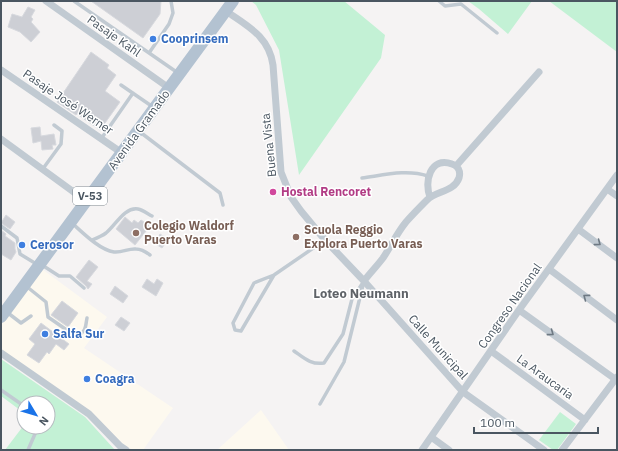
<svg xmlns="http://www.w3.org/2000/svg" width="618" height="451" font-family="'IBM Plex Sans',sans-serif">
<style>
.commercial{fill:#fdf9ef}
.green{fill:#c3f1d5}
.building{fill:#cdcfd5;stroke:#d7d9de}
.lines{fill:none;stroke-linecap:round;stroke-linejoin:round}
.lane{stroke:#c1cad2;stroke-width:3.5}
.street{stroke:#c1cad2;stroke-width:7}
.primary{stroke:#b3c2d1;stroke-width:12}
.oneway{stroke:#6e7983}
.shop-dot{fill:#3f7fe0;stroke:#fff;stroke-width:1.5}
.hotel-dot{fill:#d1479c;stroke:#fff;stroke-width:1.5}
.education-dot{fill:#8d6e63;stroke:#fff;stroke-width:1.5}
.labels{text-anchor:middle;stroke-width:3;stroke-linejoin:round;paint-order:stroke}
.shield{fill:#fff;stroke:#808990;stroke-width:1}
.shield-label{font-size:11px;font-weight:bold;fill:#4a5661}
.street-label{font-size:12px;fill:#4a5661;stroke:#fff}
.shop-label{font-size:12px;font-weight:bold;fill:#366cbe;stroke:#fff;text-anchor:start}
.hotel-label{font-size:12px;font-weight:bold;fill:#b23c85;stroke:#fff;text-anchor:start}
.education-label{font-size:12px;font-weight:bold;fill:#785e54;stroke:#fff;text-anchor:start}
.neighbourhood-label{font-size:13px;font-weight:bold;fill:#5f6368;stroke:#fff}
</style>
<rect width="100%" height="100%" fill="#f5f3f3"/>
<path class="commercial" d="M42 269 107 317 84 348 173 408 143 450H133L124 445 90 411 1 350V325Z
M261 410 289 450H217Z"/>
<path class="green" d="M251 1H344L385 35 381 58 299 175 279 50 256 5Z
M468 1H532L508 34 479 9Z
M549 1H617V52Z
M1 359 85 417 115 450H5L24 425V427H48V403H24V413L1 396Z
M560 412 576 424 557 450H553L539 440Z"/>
<path class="building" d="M91 1H161L160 14 143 38Z
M28 7 35 10 31 17 33 19 31 22 40 32 31 42 20 32 8 27 12 14 22 17Z
M91 52 109 65 107 68 116 75 105 91 120 102 100 130 77 114 76 115 57 102Z
M40 127 41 136 54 134 56 145H52L53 149 42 150 41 141 33 143 31 128Z
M6 215 15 222 10 229 1 223Z
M125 217 132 223 134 220 138 223 141 220 150 226 135 245 116 229Z
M1 230 6 234 5 236 15 243V249L16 252 11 260 1 254Z
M160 234 168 239 162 248 154 243Z
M89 260 98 267 87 281 92 284 88 289 86 286 76 277Z
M147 279 154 284 157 279 163 283 156 296 142 287Z
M115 286 128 296 123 303 110 294Z
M62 301 78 313 68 327 51 315Z
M121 317 130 323 124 331 115 325Z
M41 323 69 344 64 350 56 344 49 354 47 352 39 363 27 355 35 344 29 339Z"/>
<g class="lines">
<path class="lane" d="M74 1 178 73
M439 1 445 6 461 4 497 33
M149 53 169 24 173 13 171 1
M121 85 153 107
M140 132 220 193 223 205
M101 139 133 93
M42 170 61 144 62 131 54 125
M362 178C384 175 407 169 428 176
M73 224C83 233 100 250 114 252 122 253 129 248 136 249 141 249 146 252 150 255
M1 226 17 238 20 254 38 265
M92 240C97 238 102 236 106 233 116 225 124 207 138 209 143 210 148 214 152 216
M42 265 59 276H70L84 288
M274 275 241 331 235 330 233 323 254 283 274 275 325 240
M26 286 46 302 48 317 74 335 79 336C87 328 85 328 87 318
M8 313 21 323 31 316
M294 351C304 358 311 365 324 363L343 334 352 299 362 284
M1 390 24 406
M320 404 344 362 364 281
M28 450 38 427"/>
<path class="street" d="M46 1 169 88
M226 11C247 26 269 36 273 65L281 172 291 197 301 211 325 240 364 281 463 392 544 450
M1 70 122 153
M1 139 86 201
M456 166 539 72
M607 189 617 196
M578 229 617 258
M549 269 617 320
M364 281C370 273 377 266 383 258 391 246 397 233 406 222 413 214 420 207 427 200 436 191 454 192 459 178 461 171 458 166 452 164 430 156 424 182 430 197
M519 310 615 379
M491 351 585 420
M1 353 89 414 120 446 126 450
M431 437 449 450
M422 450 519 310 617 175
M562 450 617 377"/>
<path class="primary" d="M1 317 233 1"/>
</g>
<defs><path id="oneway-chevron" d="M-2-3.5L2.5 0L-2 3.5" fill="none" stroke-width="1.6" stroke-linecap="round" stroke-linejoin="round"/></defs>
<g class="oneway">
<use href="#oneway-chevron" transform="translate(598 243) rotate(37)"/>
<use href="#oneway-chevron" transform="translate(586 297) rotate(-143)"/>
<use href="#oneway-chevron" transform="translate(551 333) rotate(36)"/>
</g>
<g class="shop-dot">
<circle cx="153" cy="39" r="4"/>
<circle cx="22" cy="245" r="4"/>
<circle cx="45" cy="334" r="4"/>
<circle cx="87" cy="379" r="4"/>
</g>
<circle class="hotel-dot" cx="273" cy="192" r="4"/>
<g class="education-dot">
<circle cx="136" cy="233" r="4"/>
<circle cx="296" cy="237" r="4"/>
</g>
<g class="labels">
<rect class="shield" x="73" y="187" width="34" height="18" rx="3"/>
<g class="shield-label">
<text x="90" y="200">V-53</text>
</g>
<g class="street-label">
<text transform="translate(114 36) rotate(35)" y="4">Pasaje Kahl</text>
<text transform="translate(68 102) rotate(34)" y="4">Pasaje José Werner</text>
<text transform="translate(139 130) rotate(-54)" y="4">Avenida Gramado</text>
<text transform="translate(269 145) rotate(-96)" y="4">Buena Vista</text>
<text transform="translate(510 306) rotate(-55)" y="4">Congreso Nacional</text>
<text transform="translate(438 347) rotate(48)" y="4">Calle Municipal</text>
<text transform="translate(545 377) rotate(36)" y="4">La Araucaria</text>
</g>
<g class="shop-label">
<text x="161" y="43">Cooprinsem</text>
<text x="30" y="249">Cerosor</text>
<text x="53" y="338">Salfa Sur</text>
<text x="95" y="383">Coagra</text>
</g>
<g class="hotel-label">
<text x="281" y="196">Hostal Rencoret</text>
</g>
<g class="education-label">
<text x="144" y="230">Colegio Waldorf<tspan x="144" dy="14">Puerto Varas</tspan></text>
<text x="304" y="234">Scuola Reggio<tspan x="304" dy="14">Explora Puerto Varas</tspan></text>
</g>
<g class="neighbourhood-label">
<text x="361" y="298">Loteo Neumann</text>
</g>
</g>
<rect width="618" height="451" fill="none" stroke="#4a5661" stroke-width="4"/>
<g transform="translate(36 415) rotate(128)"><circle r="19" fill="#ffffff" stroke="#b7bbc0"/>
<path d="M0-3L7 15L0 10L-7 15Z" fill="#1a73e8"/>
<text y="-6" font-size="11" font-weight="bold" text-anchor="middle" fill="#4a5661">N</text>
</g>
<path d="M474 427v6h124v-6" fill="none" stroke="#4a5661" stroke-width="2"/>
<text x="480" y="427" font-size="12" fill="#4a5661" stroke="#ffffff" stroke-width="3" paint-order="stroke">100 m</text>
</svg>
